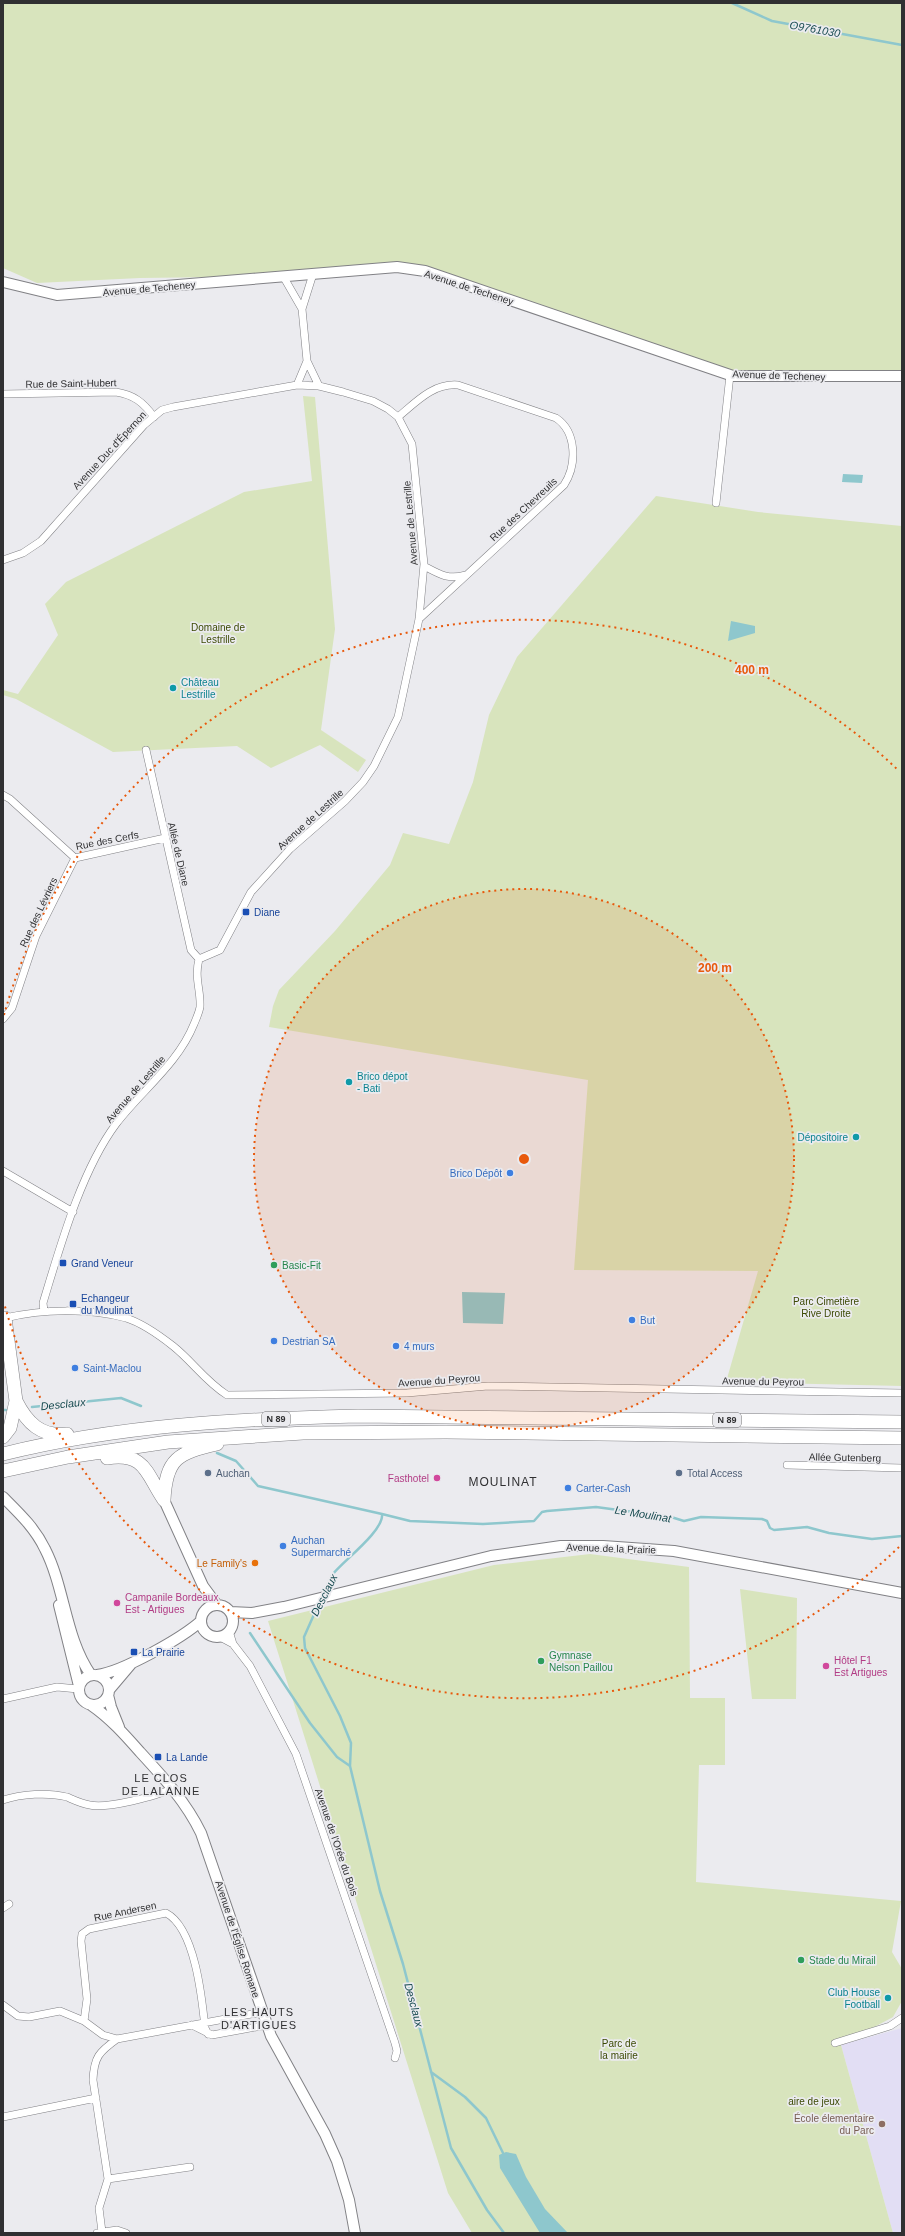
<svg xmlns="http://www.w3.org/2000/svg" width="905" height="2236" font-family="Arial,sans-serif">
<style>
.education{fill:#e2def4}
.green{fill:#d8e4bd}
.water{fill:#8ec7cd}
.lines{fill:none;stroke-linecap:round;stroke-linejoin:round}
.stream{stroke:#8ec7cd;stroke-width:2.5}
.street-casing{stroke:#818185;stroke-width:8}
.secondary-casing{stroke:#818185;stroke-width:12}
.highway-casing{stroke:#818185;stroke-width:14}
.street{stroke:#fff;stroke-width:7}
.secondary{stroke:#fff;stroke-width:10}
.highway{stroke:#fff;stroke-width:13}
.ring{fill:none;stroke:#e8590c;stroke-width:2;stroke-dasharray:2 4}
.culture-dot{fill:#0f9aa8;stroke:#ebebef;stroke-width:1.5}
.transit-dot{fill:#1a4fb4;stroke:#ebebef;stroke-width:1.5}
.shop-dot{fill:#3f7fe0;stroke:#ebebef;stroke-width:1.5}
.leisure-dot{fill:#2e9e5b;stroke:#ebebef;stroke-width:1.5}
.service-dot{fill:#5c6f8a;stroke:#ebebef;stroke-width:1.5}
.hotel-dot{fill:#d1479c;stroke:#ebebef;stroke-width:1.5}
.food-dot{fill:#e8710a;stroke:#ebebef;stroke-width:1.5}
.education-dot{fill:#8d6e63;stroke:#ebebef;stroke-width:1.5}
.labels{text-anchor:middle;stroke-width:3.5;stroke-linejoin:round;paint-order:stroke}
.shield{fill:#ebebef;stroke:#68686b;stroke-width:1}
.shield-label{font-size:9px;font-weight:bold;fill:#303032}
.street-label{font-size:10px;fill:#303032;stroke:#ebebef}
.park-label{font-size:10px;fill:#3c4a04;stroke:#ebebef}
.culture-label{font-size:10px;fill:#0d838f;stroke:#ebebef;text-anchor:start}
.transit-label{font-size:10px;fill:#164399;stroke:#ebebef;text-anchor:start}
.shop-label{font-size:10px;fill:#366cbe;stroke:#ebebef;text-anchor:start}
.leisure-label{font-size:10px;fill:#27864d;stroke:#ebebef;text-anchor:start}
.service-label{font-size:10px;fill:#4e5e75;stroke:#ebebef;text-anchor:start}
.hotel-label{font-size:10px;fill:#b23c85;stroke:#ebebef;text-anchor:start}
.food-label{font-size:10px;fill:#c56008;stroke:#ebebef;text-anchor:end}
.education-label{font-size:10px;fill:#785e54;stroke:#ebebef;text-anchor:end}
.water-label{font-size:11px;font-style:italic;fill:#194c51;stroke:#ebebef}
.neighbourhood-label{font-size:11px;letter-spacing:1px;fill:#303032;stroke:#ebebef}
.quarter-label{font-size:12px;letter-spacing:1px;fill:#303032;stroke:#ebebef}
.centre{fill:#e8590c;stroke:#ebebef;stroke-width:2}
.ring-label{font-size:12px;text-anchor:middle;font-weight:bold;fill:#e8590c;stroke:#ebebef;stroke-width:3.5;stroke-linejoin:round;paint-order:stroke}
</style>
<rect width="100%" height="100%" fill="#ebebef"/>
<path class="education" d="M902 2028V2233H893L841 2045Z"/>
<path class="green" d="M3 3H902V376H733L425 271 397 267 283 276 140 278 37 283 3 268Z
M303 396 315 397 335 629 321 730 366 760 358 772 320 745 271 768 237 746 113 752 16 699 3 695V690L18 694 58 635 45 604 66 582 244 492 312 481Z
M656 496 758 512 902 526V1386L726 1382 758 1271 574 1270 588 1080 269 1027 273 1006 279 990 335 931 390 865 403 833 449 844 473 782 489 715 517 657Z
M590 1554 689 1567 690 1698H725V1765H699L696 1882 901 1901 892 1952 902 1969V2001L893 2017 841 2045 893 2233H472L448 2193 268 1621 494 1565Z
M740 1589 797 1598 796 1699H752Z"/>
<path class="water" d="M843 474 863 475 862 483 842 482Z
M731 621 755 626V633L728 641Z
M462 1292 505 1293 503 1324 463 1323Z
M506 2152 516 2154 526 2177 545 2209 568 2233H540L500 2168 499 2155Z"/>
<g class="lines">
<path class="stream" d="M732 3 772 21 902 45
M32 1407 121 1398 141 1406
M3 1410H6
M217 1453 236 1461 258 1486 382 1514C384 1531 343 1561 333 1574 329 1580 326 1588 323 1595
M382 1514 410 1521 483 1524 534 1521 542 1512 547 1511 596 1507 671 1517 684 1521 701 1517 762 1519 767 1521 770 1528 774 1530 807 1527 829 1533 872 1539 902 1536
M320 1601 304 1637 305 1648 340 1716 351 1743 350 1766 380 1891 403 1964 451 2148 487 2210 504 2233
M250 1633 310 1723 337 1757 350 1766
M431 2072 465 2097 486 2118 503 2153"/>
<defs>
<path id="street" d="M313 274 302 309 307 361 319 386
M283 276 302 309
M297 385 307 361
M3 394 116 392C134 395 143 402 154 417
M398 417C416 402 433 383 458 385L556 418C577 432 577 465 564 485L419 619
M716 503 730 375
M3 560 23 553 41 541 144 425 162 410 173 407 297 385 319 386 343 392 373 401 388 409 398 417 412 444 424 564 419 619 398 717 374 766 363 782 345 801 290 849 251 892 220 950 199 959C194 978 201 990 200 1007 199 1013 196 1019 194 1024 178 1064 141 1091 116 1124 81 1171 60 1247 43 1303L44 1311
M424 566C439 574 448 580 465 575
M146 750 191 950 199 959
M3 795 10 799 75 858 165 838
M3 1019 12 1008 36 936 75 858
M3 1171 73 1212
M5 1318C43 1309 88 1308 126 1318 142 1323 159 1335 173 1346 192 1361 205 1381 227 1395L407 1393 488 1386 902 1393
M787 1465 902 1468
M229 1631 233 1644 250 1666 296 1754 395 2043 397 2051 395 2058
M220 1637 233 1644
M3 1699 57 1687 78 1689
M3 1800C21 1794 48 1792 67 1797 74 1800 82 1804 90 1805 106 1809 158 1796 173 1788
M3 1908 9 1904
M3 2005 18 2016 29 2017 60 2011 84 2021 103 2035 117 2039 263 2012
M84 2021 87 1999 81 1941 82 1934 89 1929 166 1913C195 1928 202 1998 205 2028L208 2034
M192 2025 212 2035 267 2025
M835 2043 890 2026 902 2018
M3 2117 96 2098
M108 2179 190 2167
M102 2232 99 2208 108 2179 93 2080C94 2057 99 2052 117 2039
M97 2233 117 2230 126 2233"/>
<path id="secondary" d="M3 282 57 295 397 267 425 271 733 376H902
M3 1497C19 1513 35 1528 45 1549 65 1588 65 1638 91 1675
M164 1500 203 1586 217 1605
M59 1605 79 1686
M201 1621a16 16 0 1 1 32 0a16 16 0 1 1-32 0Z
M230 1612 252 1613 284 1607 491 1556 561 1546H603L674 1551 902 1593
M79 1690a15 15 0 1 1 30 0a15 15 0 1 1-30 0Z
M97 1675C122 1672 182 1638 201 1621
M109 1690 131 1664
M108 1695 111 1707 119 1727
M91 1705C110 1718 125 1735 140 1752 164 1778 186 1802 201 1833L271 2036 325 2134 337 2161 349 2200 355 2233"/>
<path id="highway" d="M5 1318 16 1401C27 1423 41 1437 67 1434
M3 1437 10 1428 16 1401
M3 1454C119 1425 238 1419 358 1416L902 1422
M107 1458C146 1452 146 1474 164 1500
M3 1471 68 1457 168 1442 303 1433 446 1432 902 1438
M164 1500C166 1458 178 1453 217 1444"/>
</defs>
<use href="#street" class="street-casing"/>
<use href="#secondary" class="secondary-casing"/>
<use href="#highway" class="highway-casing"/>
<use href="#street" class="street"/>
<use href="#secondary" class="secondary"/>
<use href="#highway" class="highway"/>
</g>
<circle cx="524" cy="1159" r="270" fill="#e8590c" fill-opacity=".12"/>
<g class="ring">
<circle cx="524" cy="1159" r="270"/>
<path d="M899 1547A540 540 0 0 1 4 1303M4 1015A540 540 0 0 1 899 771"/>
</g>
<g class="culture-dot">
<circle cx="173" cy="688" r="4"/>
<circle cx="349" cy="1082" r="4"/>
<circle cx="856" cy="1137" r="4"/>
<circle cx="888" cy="1998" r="4"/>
</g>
<g class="transit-dot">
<rect x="242" y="908" width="8" height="8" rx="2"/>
<rect x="59" y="1259" width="8" height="8" rx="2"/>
<rect x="69" y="1300" width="8" height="8" rx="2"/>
<rect x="130" y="1648" width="8" height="8" rx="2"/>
<rect x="154" y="1753" width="8" height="8" rx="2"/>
</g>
<g class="shop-dot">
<circle cx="510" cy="1173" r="4"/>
<circle cx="632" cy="1320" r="4"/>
<circle cx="274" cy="1341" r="4"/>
<circle cx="396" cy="1346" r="4"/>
<circle cx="75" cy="1368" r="4"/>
<circle cx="568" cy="1488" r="4"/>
<circle cx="283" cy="1546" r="4"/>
</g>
<g class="leisure-dot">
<circle cx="274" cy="1265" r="4"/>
<circle cx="541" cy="1661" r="4"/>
<circle cx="801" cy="1960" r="4"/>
</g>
<g class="service-dot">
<circle cx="208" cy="1473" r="4"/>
<circle cx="679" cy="1473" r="4"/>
</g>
<g class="hotel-dot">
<circle cx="437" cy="1478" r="4"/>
<circle cx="117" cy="1603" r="4"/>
<circle cx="826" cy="1666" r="4"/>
</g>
<circle class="food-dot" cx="255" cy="1563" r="4"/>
<circle class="education-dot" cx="882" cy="2124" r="4"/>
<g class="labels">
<g class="shield">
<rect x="262" y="1412" width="28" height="14" rx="3"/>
<rect x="713" y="1413" width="28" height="14" rx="3"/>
</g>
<g class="shield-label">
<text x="276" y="1422">N 89</text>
<text x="727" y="1423">N 89</text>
</g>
<g class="street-label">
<text transform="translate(469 287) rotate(18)" y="4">Avenue de Techeney</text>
<text transform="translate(149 288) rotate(-5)" y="4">Avenue de Techeney</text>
<text transform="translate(779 375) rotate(2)" y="4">Avenue de Techeney</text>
<text transform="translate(71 383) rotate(-1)" y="4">Rue de Saint-Hubert</text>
<text transform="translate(109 450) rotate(-47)" y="4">Avenue Duc d'Épernon</text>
<text transform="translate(523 509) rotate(-43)" y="4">Rue des Chevreuils</text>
<text transform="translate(410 523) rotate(-95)" y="4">Avenue de Lestrille</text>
<text transform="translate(310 819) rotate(-42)" y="4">Avenue de Lestrille</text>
<text transform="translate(107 840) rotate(-11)" y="4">Rue des Cerfs</text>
<text transform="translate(179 854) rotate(77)" y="4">Allée de Diane</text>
<text transform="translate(38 912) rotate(-65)" y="4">Rue des Lévriers</text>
<text transform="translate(135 1089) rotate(-49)" y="4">Avenue de Lestrille</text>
<text transform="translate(439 1380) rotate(-4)" y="4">Avenue du Peyrou</text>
<text transform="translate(763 1381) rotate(1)" y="4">Avenue du Peyrou</text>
<text transform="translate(845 1457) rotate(1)" y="4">Allée Gutenberg</text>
<text transform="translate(611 1548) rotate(2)" y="4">Avenue de la Prairie</text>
<text transform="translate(337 1842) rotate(71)" y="4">Avenue de l'Orée du Bois</text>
<text transform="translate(125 1911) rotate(-12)" y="4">Rue Andersen</text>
<text transform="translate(238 1939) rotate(72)" y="4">Avenue de l'Église Romane</text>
</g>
<g class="park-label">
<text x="218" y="631">Domaine de<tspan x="218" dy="12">Lestrille</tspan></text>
<text x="826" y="1305">Parc Cimetière<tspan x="826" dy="12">Rive Droite</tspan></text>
<text x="619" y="2047">Parc de<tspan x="619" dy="12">la mairie</tspan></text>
<text x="814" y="2105">aire de jeux</text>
</g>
<g class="culture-label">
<text x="181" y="686">Château<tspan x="181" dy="12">Lestrille</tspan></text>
<text x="357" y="1080">Brico dépot<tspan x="357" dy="12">- Bati</tspan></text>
<text x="848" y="1141" text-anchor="end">Dépositoire</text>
<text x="880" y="1996" text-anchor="end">Club House<tspan x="880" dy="12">Football</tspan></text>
</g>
<g class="transit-label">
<text x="254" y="916">Diane</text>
<text x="71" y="1267">Grand Veneur</text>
<text x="81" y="1302">Echangeur<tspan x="81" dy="12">du Moulinat</tspan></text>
<text x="142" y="1656">La Prairie</text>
<text x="166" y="1761">La Lande</text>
</g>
<g class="shop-label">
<text x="502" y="1177" text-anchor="end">Brico Dépôt</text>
<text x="640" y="1324">But</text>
<text x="282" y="1345">Destrian SA</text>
<text x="404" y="1350">4 murs</text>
<text x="83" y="1372">Saint-Maclou</text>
<text x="576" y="1492">Carter-Cash</text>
<text x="291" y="1544">Auchan<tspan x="291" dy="12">Supermarché</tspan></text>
</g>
<g class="leisure-label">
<text x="282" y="1269">Basic-Fit</text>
<text x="549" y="1659">Gymnase<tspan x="549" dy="12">Nelson Paillou</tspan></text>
<text x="809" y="1964">Stade du Mirail</text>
</g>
<g class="service-label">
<text x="216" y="1477">Auchan</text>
<text x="687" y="1477">Total Access</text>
</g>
<g class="hotel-label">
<text x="429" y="1482" text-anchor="end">Fasthotel</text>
<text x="125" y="1601">Campanile Bordeaux<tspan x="125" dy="12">Est - Artigues</tspan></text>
<text x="834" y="1664">Hôtel F1<tspan x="834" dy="12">Est Artigues</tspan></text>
</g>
<g class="food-label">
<text x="247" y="1567">Le Family's</text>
</g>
<g class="education-label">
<text x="874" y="2122">École élementaire<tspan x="874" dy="12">du Parc</tspan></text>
</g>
<g class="water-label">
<text transform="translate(815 29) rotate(10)" y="4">O9761030</text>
<text transform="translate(63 1404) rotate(-6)" y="4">Desclaux</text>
<text transform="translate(643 1514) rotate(9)" y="4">Le Moulinat</text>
<text transform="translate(324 1595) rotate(-63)" y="4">Desclaux</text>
<text transform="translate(414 2005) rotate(75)" y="4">Desclaux</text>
</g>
<g class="neighbourhood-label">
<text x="161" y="1782">LE CLOS<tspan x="161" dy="13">DE LALANNE</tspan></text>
<text x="259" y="2016">LES HAUTS<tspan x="259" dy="13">D'ARTIGUES</tspan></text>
</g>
<g class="quarter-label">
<text x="503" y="1486">MOULINAT</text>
</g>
</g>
<circle cx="524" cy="1159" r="6" class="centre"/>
<g class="ring-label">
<text x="752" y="674">400 m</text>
<text x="715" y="972">200 m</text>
</g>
<rect width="905" height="2236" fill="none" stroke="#303032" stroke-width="8"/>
</svg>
